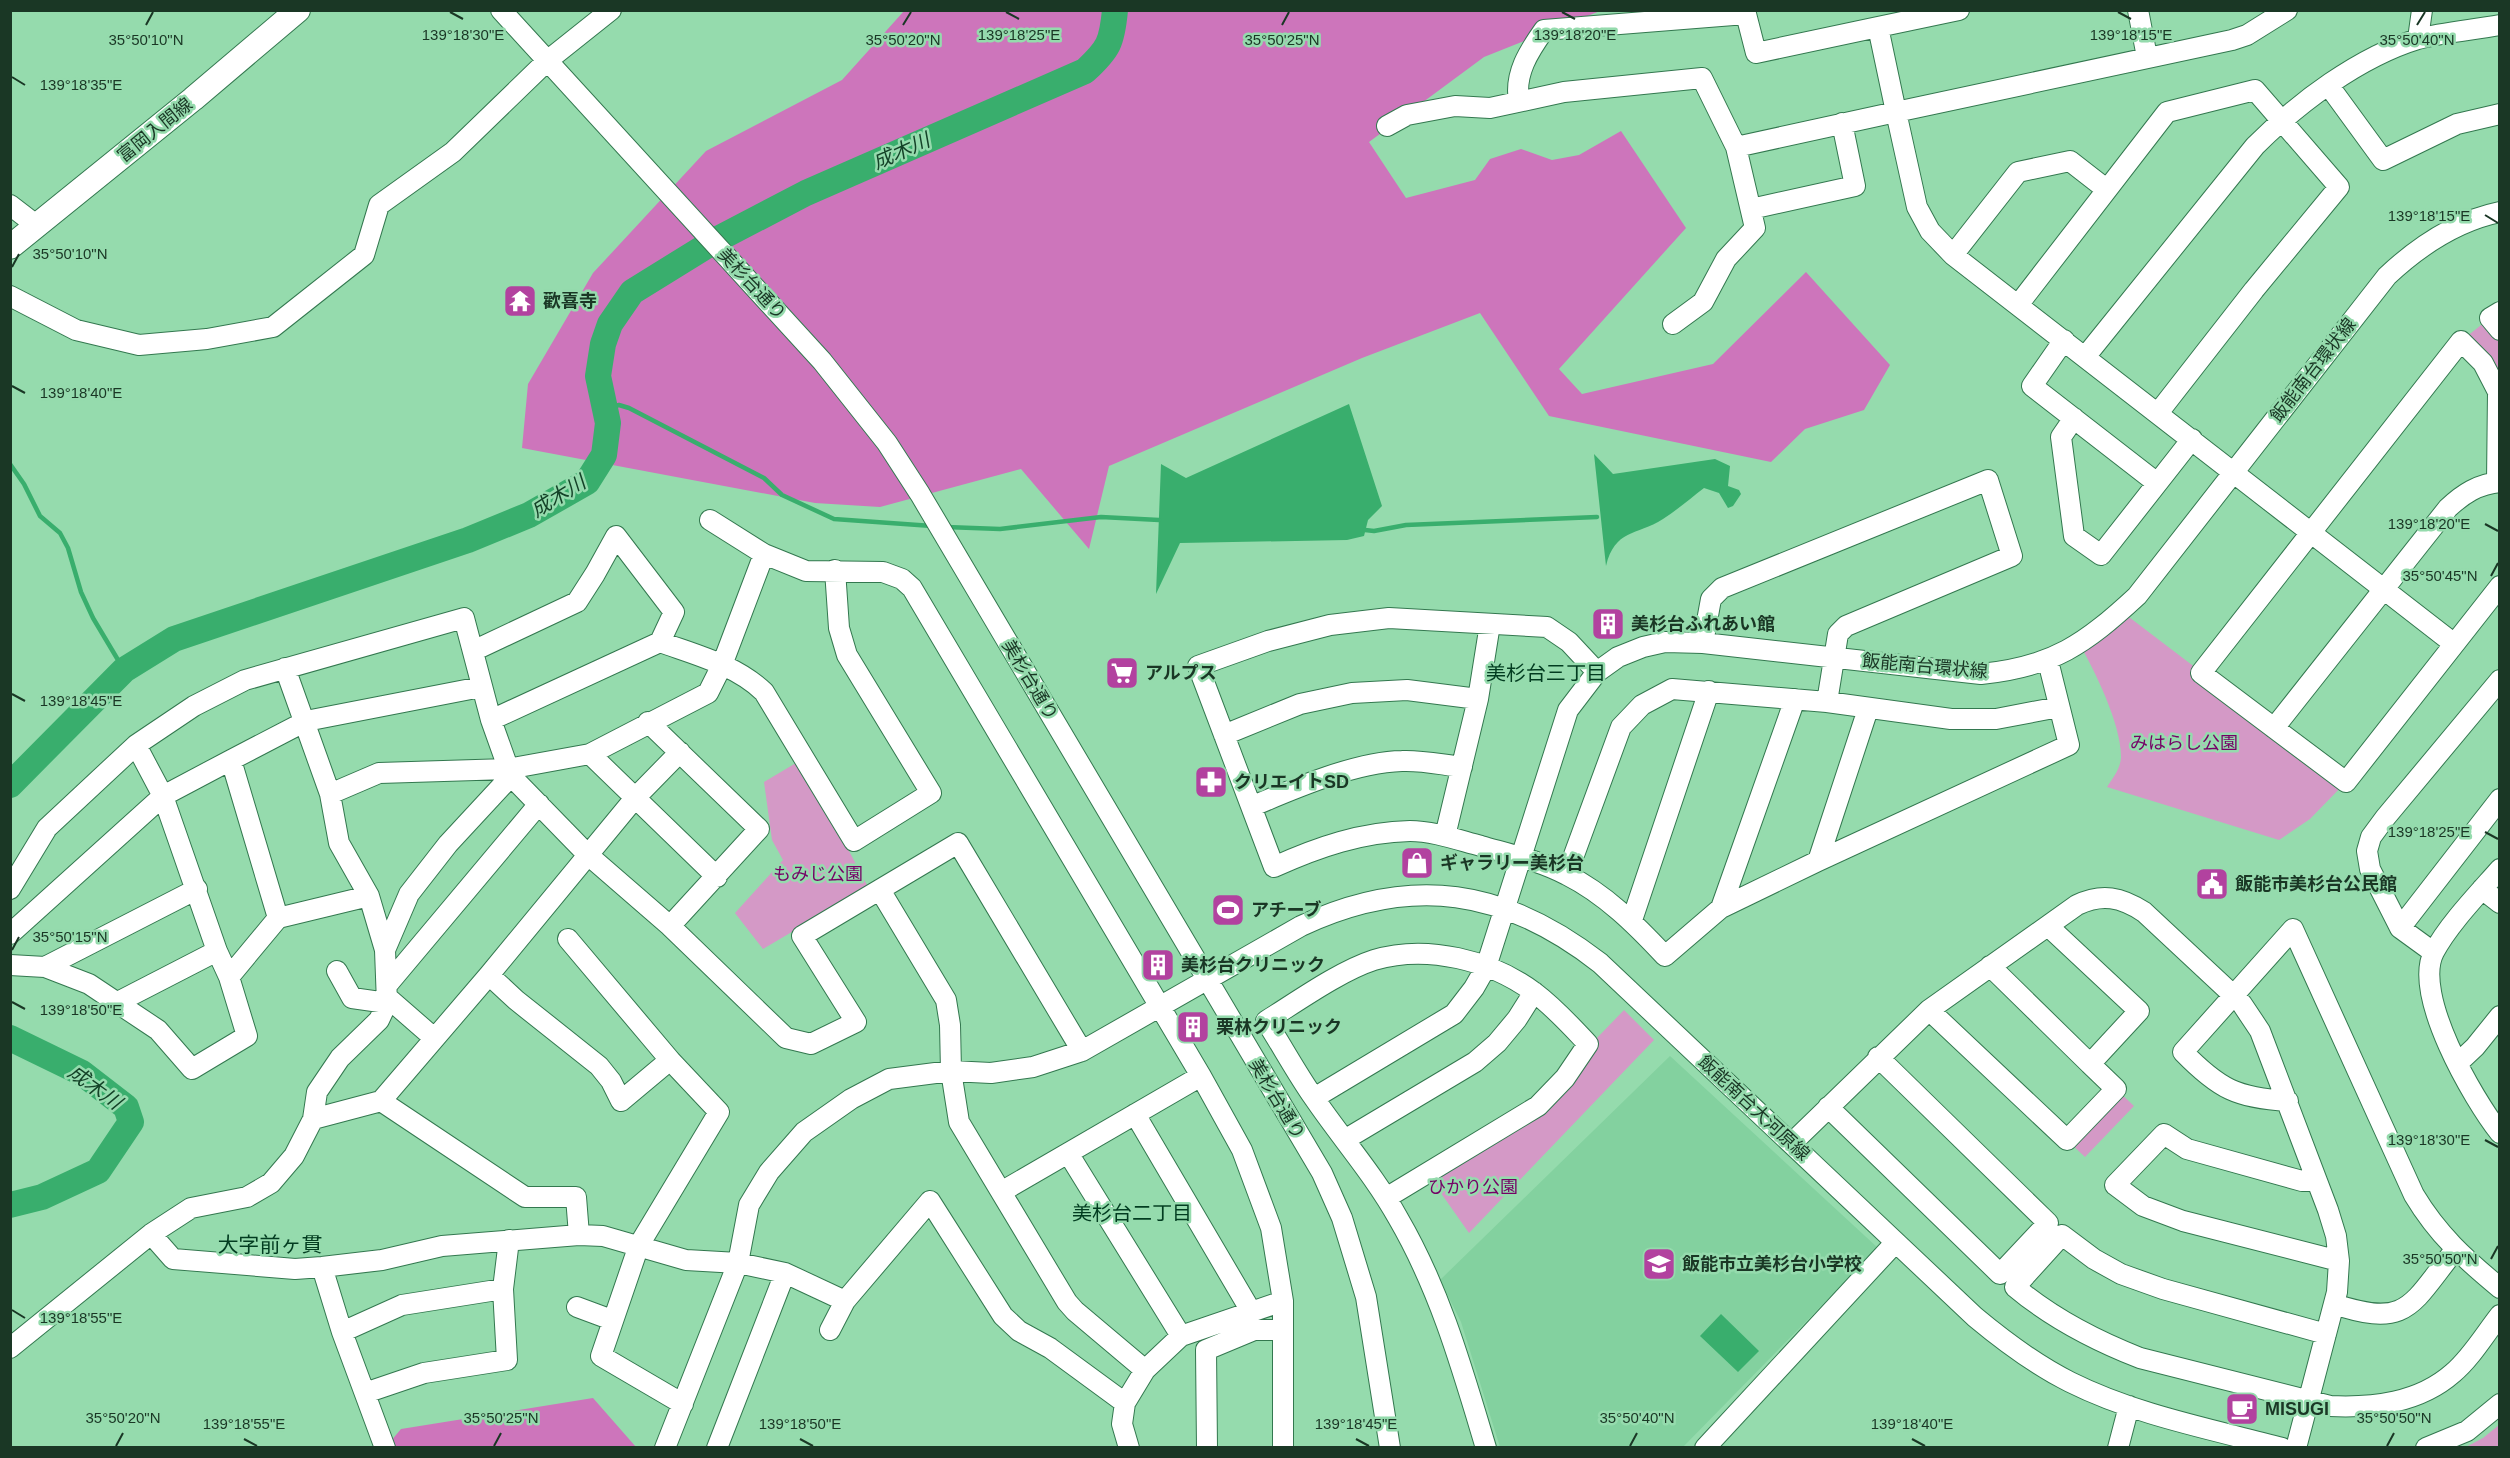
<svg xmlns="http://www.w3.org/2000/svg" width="2510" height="1458" font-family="Helvetica,'Noto Sans JP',sans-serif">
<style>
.built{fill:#83d19f}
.green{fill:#d499c6}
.forest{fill:#cd75bb}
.water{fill:#39ae6d}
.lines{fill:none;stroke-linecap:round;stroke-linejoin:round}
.stream{stroke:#39ae6d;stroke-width:4.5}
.river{stroke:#39ae6d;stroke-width:26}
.minor-casing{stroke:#33784f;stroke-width:22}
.major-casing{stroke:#33784f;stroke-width:26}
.minor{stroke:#fff;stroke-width:20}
.major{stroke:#fff;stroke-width:24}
.ticks{fill:none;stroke:#1a3725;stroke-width:2}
.labels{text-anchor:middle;stroke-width:5;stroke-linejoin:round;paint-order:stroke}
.street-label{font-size:18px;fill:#1a3725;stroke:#95dbad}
.poi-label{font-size:18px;font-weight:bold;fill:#1a3725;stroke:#95dbad;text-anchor:start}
.park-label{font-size:18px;fill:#750066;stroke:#95dbad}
.water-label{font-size:20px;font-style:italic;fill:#144228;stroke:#95dbad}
.neighbourhood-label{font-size:20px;fill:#023c20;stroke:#95dbad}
.quarter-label{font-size:21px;fill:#023c20;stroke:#95dbad}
.ticks-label{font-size:15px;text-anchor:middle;fill:#1a3725;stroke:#95dbad;stroke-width:5;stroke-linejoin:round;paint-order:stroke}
</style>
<rect width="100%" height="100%" fill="#95dbad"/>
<path class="built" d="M1670 1056 1878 1248 1683 1447H1500L1461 1322 1440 1280Z"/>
<path class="green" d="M2490 318 2499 330V392L2461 341Z
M2121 611 2346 782 2310 819 2279 840 2107 787C2113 778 2120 769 2121 758 2122 726 2095 671 2079 643Z
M801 760 868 887 763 949 735 913 783 860 772 840 764 782Z
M1624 1010 1654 1040 1469 1233 1431 1179 1536 1113 1595 1040Z
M2116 1089 2134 1106 2085 1157 2067 1140Z
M2499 1425V1447H2466L2483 1438Z"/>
<path class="forest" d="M904 11H1600L1484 57 1369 142 1406 198 1475 180 1490 159 1521 149 1552 160 1579 155 1621 131 1686 228 1559 369 1582 394 1713 364 1806 272 1890 365 1864 410 1805 429 1771 462 1549 416 1480 313 1362 358 1109 466 1089 549 1021 469 880 507 815 503 522 448 528 384 593 273 706 151 842 80Z
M593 1398 636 1447 385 1448 401 1429Z"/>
<path class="water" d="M1349 404 1382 506 1368 520 1364 536 1347 540 1180 543 1156 594 1161 464 1186 478Z
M1594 454 1613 474 1715 459 1730 466 1728 486 1739 490 1741 494 1733 506 1728 508 1719 493 1704 488C1691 498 1677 510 1663 519 1636 536 1615 529 1606 566Z
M1721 1314 1759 1351 1738 1372 1700 1336Z"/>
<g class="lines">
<path class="stream" d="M605 409 619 405 629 408 764 478 782 495 834 519 932 526
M10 464 24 484 40 516 60 533 68 548 81 592 93 618 124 670
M946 527 1000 529 1101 517 1159 520
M1365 530 1374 531 1406 525 1597 517"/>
<path class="river" d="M10 785 124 670 174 639 468 540 529 515 587 482 604 455 608 423 598 376 603 344 610 324 632 292 716 240 806 193 1085 71C1109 49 1112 42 1115 10
M10 1038 82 1073 126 1107 131 1122 98 1171 42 1197 10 1205"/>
<defs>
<path id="minor" d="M501 10 822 361 887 443 920 494 1322 1173 1342 1218 1366 1297 1390 1448
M2138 10 2147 57
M2287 10 2247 35 2232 40 1896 112 1917 207 1930 231 1953 255 2453 643
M2418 39 2422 10
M2329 86 2383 160 2457 124 2500 114
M1519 101C1514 74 1529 51 1544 30L1746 14 1756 53 1878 27
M1387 126 1407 115 1455 106 1490 108 1564 92 1702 78 1736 147 1755 228 1726 259 1703 302 1673 324
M1736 147 1896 112 1878 27 1959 10
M10 205 36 225
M1751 209 1855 186 1842 123
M1953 255 2018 172 2070 161 2106 189
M10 296 76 330 139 345 207 339 273 327 364 255 379 205 453 152 547 61 611 10
M2018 305 2167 112 2255 90 2339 187 2254 290 2158 413
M2500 312 2490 318 2500 330
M2064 340 2032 386 2157 483
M2085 357 2255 146C2298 103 2359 57 2418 39 2444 32 2473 30 2500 25
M2074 418 2061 437 2074 536 2101 555 2192 439
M2497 482 2498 392 2483 363 2461 341 2201 673 2346 782 2500 586
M710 520 764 554 806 571 883 572 902 579 912 588 1201 1076 1242 1150 1271 1228 1283 1301V1448
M660 642C696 655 736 665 764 692L854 841 931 793 847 655 839 628 835 570
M1703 643 1711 599 1722 588 1988 480 2012 556 1846 626 1838 634 1827 702
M473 651 577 602 595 574 616 536 674 612 660 642 491 720
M1597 672 1569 642 1547 627 1389 618 1330 625 1268 641 1198 666 1274 867C1318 847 1362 832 1410 831 1433 831 1458 840 1481 846 1509 854 1541 861 1567 875 1605 894 1636 925 1665 956L1721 908 1818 861 2069 745 2048 661
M648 722 759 829 670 926
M2274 728 2448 508C2463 494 2478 484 2500 482
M1224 735 1300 704 1352 693 1407 690 1478 699
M590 754 717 877
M231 760 278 918
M330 794 379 773 508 769 590 754 708 693 722 665 764 554
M1253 806C1295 788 1356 762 1402 761 1422 760 1443 765 1462 767
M1445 836 1478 699 1490 624
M1818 861 1868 709
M2500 869C2479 893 2448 925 2434 952 2412 994 2473 1099 2500 1133
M1567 874 1621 727 1642 705 1672 689 1827 702 1951 719H1996L2059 707
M10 889 47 828 136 745 194 706 245 680 464 618 491 720 511 776 587 854 670 926 786 1038 811 1044 856 1022 802 936 958 843 1082 1051
M2482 889 2500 903
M880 890 946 1000 950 1025 951 1071 959 1122 1067 1302 1075 1311 1145 1370
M1721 908 1795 699
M1632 920 1709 691
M2400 928 2500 799
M10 934 163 796 231 760 306 721 481 687
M568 939 670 1060 719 1112 639 1245 601 1356 683 1404
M385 950 409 894 448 844 511 776
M2433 952 2400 928 2370 869 2367 851 2371 837 2385 818 2500 680
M10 965 45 967 89 984 158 1030 192 1069 247 1036 229 977 217 951 163 796 136 745
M1990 966 2090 1064
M45 967 197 889
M337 971 352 998 387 1003
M489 975 516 1000 599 1066 611 1081 621 1101 670 1060
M229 977 278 918 369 896
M388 984 539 804
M387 997 434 1038
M118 1002 217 951
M1929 1010 2067 1140 2116 1089 2090 1064 2139 1011 2048 926
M2458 1063 2475 1047 2500 1016
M1314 1098 1454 1014 1474 988 1486 967 1568 710 1597 672 1618 657 1643 647 1665 642 1703 643 1981 674C2053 667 2085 644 2137 596L2387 276C2419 246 2456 221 2500 212
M381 1101 525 1197H576L579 1235
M2288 1101C2237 1098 2219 1089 2183 1052L2293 929 2414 1195C2438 1235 2465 1259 2500 1288
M1828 1107 2000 1274 2048 1223 1878 1057
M1135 1114 1252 1313
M313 1119 381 1101 489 975 635 798 680 752
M1346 1139 1475 1062 1497 1043 1517 1019 1534 992
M1792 1143 1929 1010 2077 905C2102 893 2121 897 2144 912L2233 995 2242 1004 2260 1031 2328 1210 2336 1236 2339 1261 2337 1292 2296 1448
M1068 1153 1181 1336
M2317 1181H2302L2187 1149 2164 1134 2115 1185 2143 1206 2183 1221 2339 1261
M1001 1192 1201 1076
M1386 1198 1538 1106 1565 1078 1588 1044C1571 1026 1555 1008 1535 993 1491 960 1427 944 1374 960 1340 971 1298 1001 1266 1021 1282 1046 1297 1074 1314 1098 1342 1139 1374 1175 1398 1218 1440 1290 1462 1368 1486 1448
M151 1234 173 1259 295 1269 322 1267 382 1260 442 1246 579 1235 603 1236 686 1260 738 1263 785 1273 845 1301 830 1330
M322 1267 342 1332 385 1448
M845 1301 930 1201 1003 1316 1019 1331 1050 1348 1125 1403
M2334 1304C2409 1329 2411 1304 2455 1250
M577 1307 612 1320
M342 1332 402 1305 503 1289
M2326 1334 2163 1289 2121 1274 2094 1259 2062 1235 2015 1287C2053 1319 2094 1340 2140 1358L2330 1406C2373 1408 2419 1403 2453 1373 2471 1358 2485 1334 2500 1315
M10 1348 151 1234 191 1208 247 1197 271 1183 294 1156 313 1119 317 1092 340 1058 379 1020 387 1003 385 950 369 896 339 843 330 794 285 668
M365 1393 424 1373 507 1360 503 1289 509 1240
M665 1448 738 1263 749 1205 769 1172 804 1132 851 1099 889 1079 951 1071 991 1073 1033 1067 1082 1051 1301 926C1412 874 1505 889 1600 963L1975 1317C2005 1342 2036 1365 2070 1382 2136 1415 2211 1429 2282 1448
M717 1448 785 1273
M1129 1448 1122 1424 1125 1403 1145 1370 1181 1336 1283 1301
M1207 1448 1206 1350 1254 1330H1283
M1705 1448 1895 1243
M2118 1448 2129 1406
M2426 1448 2467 1431 2500 1404"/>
<path id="major" d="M10 247 193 99 298 10"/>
</defs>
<use href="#minor" class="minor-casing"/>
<use href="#major" class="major-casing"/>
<use href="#minor" class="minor"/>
<use href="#major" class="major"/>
</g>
<path class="ticks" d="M450 12 463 19M1006 12 1019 19M1562 12 1575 19M2118 12 2131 19M146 25 153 12M903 25 911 12M1282 25 1289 12M2417 25 2425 12M12 77 25 85M2485 215 2498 223M12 267 19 254M12 386 25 393M2485 524 2498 531M2491 576 2498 563M12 694 25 701M2485 832 2498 839M12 950 19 937M12 1002 25 1009M2485 1140 2498 1147M2491 1259 2498 1246M12 1310 25 1318M244 1439 257 1446M800 1439 813 1446M1356 1439 1369 1446M1912 1439 1925 1446M116 1446 123 1433M494 1446 501 1433M1630 1446 1637 1433M2387 1446 2394 1433"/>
<defs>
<symbol id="temple-square" viewBox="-11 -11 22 22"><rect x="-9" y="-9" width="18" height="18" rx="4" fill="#b2429f" stroke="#95dbad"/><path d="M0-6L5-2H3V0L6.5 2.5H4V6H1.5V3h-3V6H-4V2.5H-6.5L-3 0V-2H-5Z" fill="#fff"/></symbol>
<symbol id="building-square" viewBox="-11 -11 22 22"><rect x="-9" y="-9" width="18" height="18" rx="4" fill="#b2429f" stroke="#95dbad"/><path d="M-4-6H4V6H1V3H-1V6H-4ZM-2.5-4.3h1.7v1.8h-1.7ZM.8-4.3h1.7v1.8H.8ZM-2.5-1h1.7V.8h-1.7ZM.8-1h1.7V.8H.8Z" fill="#fff"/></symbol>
<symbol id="supermarket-square" viewBox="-11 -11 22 22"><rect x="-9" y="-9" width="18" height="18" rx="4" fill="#b2429f" stroke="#95dbad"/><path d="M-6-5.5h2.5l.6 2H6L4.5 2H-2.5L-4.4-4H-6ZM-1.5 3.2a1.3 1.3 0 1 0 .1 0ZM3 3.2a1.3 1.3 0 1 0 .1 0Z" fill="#fff"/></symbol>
<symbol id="pharmacy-square" viewBox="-11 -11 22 22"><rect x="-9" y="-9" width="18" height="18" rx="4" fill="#b2429f" stroke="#95dbad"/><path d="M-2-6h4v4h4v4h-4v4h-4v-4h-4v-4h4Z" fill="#fff"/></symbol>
<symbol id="shop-square" viewBox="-11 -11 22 22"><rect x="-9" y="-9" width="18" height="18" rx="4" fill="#b2429f" stroke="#95dbad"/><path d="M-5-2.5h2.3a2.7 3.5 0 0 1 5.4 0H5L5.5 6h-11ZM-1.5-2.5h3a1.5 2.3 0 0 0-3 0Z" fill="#fff"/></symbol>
<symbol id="civic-square" viewBox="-11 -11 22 22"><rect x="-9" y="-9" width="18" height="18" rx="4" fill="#b2429f" stroke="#95dbad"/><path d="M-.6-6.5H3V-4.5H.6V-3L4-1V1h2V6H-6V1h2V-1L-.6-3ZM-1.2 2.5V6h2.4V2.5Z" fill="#fff"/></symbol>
<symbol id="stadium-square" viewBox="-11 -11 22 22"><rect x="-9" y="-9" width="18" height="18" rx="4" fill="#b2429f" stroke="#95dbad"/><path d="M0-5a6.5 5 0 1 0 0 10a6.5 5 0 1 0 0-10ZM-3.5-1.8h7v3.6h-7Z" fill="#fff"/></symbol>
<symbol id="school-square" viewBox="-11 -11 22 22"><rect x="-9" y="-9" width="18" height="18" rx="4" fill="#b2429f" stroke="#95dbad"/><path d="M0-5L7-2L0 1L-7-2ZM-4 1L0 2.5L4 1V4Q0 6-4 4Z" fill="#fff"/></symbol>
<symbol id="cafe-square" viewBox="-11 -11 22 22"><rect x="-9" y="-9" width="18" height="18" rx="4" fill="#b2429f" stroke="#95dbad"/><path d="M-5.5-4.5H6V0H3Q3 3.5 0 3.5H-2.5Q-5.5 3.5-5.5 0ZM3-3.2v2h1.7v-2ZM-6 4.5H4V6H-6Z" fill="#fff"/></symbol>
</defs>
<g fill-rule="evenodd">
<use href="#temple-square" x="501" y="282" width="38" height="38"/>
<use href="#building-square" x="1589" y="605" width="38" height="38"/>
<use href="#supermarket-square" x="1103" y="654" width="38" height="38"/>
<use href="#pharmacy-square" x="1192" y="763" width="38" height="38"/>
<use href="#shop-square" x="1398" y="844" width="38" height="38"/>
<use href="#civic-square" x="2193" y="865" width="38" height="38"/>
<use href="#stadium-square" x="1209" y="891" width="38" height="38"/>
<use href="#building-square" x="1139" y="946" width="38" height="38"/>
<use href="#building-square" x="1174" y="1008" width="38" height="38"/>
<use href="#school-square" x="1640" y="1245" width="38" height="38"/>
<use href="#cafe-square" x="2223" y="1390" width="38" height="38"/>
</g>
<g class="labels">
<g class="street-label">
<text transform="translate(155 130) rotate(-39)" y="6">富岡入間線</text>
<text transform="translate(752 284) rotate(47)" y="6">美杉台通り</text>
<text transform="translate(2313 370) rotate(-52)" y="6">飯能南台環状線</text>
<text transform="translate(1925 666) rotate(5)" y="6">飯能南台環状線</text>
<text transform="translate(1030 680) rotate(59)" y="6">美杉台通り</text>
<text transform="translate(1277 1099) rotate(59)" y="6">美杉台通り</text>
<text transform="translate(1754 1108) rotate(43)" y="6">飯能南台大河原線</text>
</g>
<g class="poi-label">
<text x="543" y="307">歡喜寺</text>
<text x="1631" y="630">美杉台ふれあい館</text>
<text x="1145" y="679">アルプス</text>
<text x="1234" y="788">クリエイトSD</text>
<text x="1440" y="869">ギャラリー美杉台</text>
<text x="2235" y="890">飯能市美杉台公民館</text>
<text x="1251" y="916">アチーブ</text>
<text x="1181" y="971">美杉台クリニック</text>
<text x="1216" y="1033">栗林クリニック</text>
<text x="1682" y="1270">飯能市立美杉台小学校</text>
<text x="2265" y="1415">MISUGI</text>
</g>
<g class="park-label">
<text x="2184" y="749">みはらし公園</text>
<text x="818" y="880">もみじ公園</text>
<text x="1473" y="1193">ひかり公園</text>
</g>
<g class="water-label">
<text transform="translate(901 151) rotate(-24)" y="7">成木川</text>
<text transform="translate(558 496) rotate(-32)" y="7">成木川</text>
<text transform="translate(95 1087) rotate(36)" y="7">成木川</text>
</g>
<g class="neighbourhood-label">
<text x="1546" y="680">美杉台三丁目</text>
<text x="1132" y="1220">美杉台二丁目</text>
</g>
<g class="quarter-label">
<text x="270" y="1252">大字前ヶ貫</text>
</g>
</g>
<g class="ticks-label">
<text x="463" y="40">139°18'30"E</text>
<text x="1019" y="40">139°18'25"E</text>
<text x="1575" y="40">139°18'20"E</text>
<text x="2131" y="40">139°18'15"E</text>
<text x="146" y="45">35°50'10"N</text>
<text x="903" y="45">35°50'20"N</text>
<text x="1282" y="45">35°50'25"N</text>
<text x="2417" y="45">35°50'40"N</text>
<text x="81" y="90">139°18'35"E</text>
<text x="2429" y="221">139°18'15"E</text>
<text x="70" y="259">35°50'10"N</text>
<text x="81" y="398">139°18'40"E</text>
<text x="2429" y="529">139°18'20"E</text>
<text x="2440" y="581">35°50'45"N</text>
<text x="81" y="706">139°18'45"E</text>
<text x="2429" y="837">139°18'25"E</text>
<text x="70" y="942">35°50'15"N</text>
<text x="81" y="1015">139°18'50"E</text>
<text x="2429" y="1145">139°18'30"E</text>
<text x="2440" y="1264">35°50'50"N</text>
<text x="81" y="1323">139°18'55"E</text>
<text x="123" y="1423">35°50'20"N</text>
<text x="501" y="1423">35°50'25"N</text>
<text x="1637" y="1423">35°50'40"N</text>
<text x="2394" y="1423">35°50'50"N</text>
<text x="244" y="1429">139°18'55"E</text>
<text x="800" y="1429">139°18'50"E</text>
<text x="1356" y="1429">139°18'45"E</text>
<text x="1912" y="1429">139°18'40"E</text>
</g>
<rect width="2510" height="1458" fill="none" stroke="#1a3725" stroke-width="24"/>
</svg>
